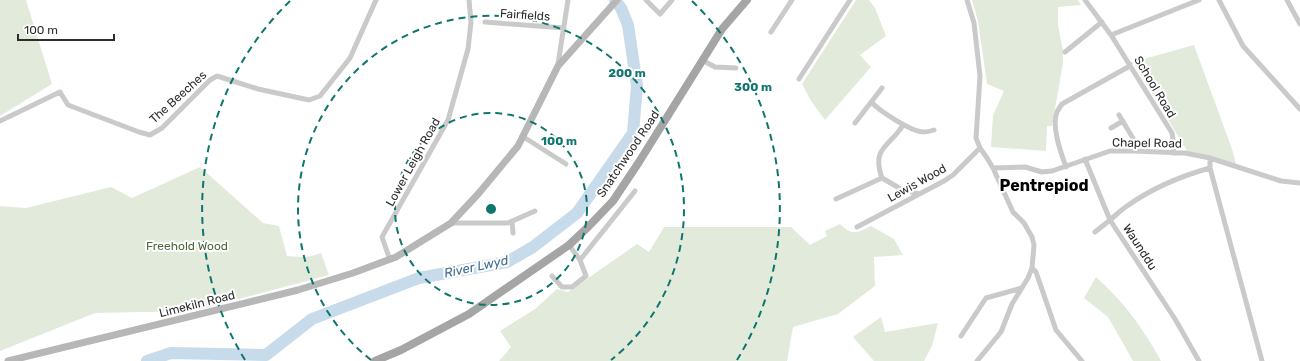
<svg xmlns="http://www.w3.org/2000/svg" width="1300" height="361" font-family="Rubik,sans-serif">
<style>
.green{fill:#e2ebdb}
.lines{fill:none;stroke-linecap:round;stroke-linejoin:round}
.river{stroke:#c7dbeb;stroke-width:12}
.street{stroke:#cacaca;stroke-width:5}
.secondary{stroke:#b7b7b7;stroke-width:7}
.primary{stroke:#a5a5a5;stroke-width:8}
.ring{fill:none;stroke:#0f766e;stroke-width:2;stroke-dasharray:7 5}
.labels{text-anchor:middle;stroke-width:4;stroke-linejoin:round;paint-order:stroke}
.street-label{font-size:12px;fill:#2d2d2d;stroke:#fff}
.park-label{font-size:12px;fill:#4d693b;stroke:#fff}
.water-label{font-size:13px;font-style:italic;fill:#3c698f;stroke:#fff}
.district-label{font-size:16px;font-weight:bold;fill:#000;stroke:#fff}
.centre{fill:#0f766e;stroke:#fff;stroke-width:2}
.ring-label{font-size:12px;text-anchor:middle;font-weight:bold;fill:#0f766e;stroke:#fff;stroke-width:4;stroke-linejoin:round;paint-order:stroke}
</style>
<rect width="100%" height="100%" fill="#fff"/>
<path class="green" d="M0 0H26L52 84 0 116Z
M856 0H869L875 8 886 36 860 55 871 67 825 120 811 101 802 84Z
M972 0H1078L1081 5 1058 7V25L1063 51V63L1052 126H1047L1046 151 991 147 993 115 1004 91 987 84 978 21Z
M1194 45 1232 149 1236 164 1187 151 1133 62Z
M200 167 263 223 279 226 287 256C299 257 310 258 321 253L329 275 194 311 95 313 0 351V206L26 208 111 187 132 198Z
M840 224C852 236 857 233 871 226L894 239 903 255 874 257 875 286 838 314 793 327 787 361H499L511 347 500 331 535 309 557 289 568 292 637 244 649 252 664 227H791L810 245 827 236 825 231Z
M1096 277C1124 302 1143 328 1161 361H1133L1108 317 1084 298Z
M881 317 885 332 938 323 932 346 924 361H874L853 337Z"/>
<g class="lines">
<path class="river" d="M147 361 171 353 266 355 312 319 419 278 507 262 533 247 577 213 633 133 637 86 628 25 621 8 615 0"/>
<path class="street" d="M646 0 660 14 672 0
M967 0 974 23 980 76 976 138 980 148 987 158 993 168 1013 212 1024 223 1032 237 1034 245 1032 268 1028 278 1012 304 1001 332 977 361
M1085 0 1111 35 1172 133 1174 145 1173 153
M1219 0 1243 46 1300 109
M1287 0 1300 24
M485 22 564 28
M771 32 792 0
M1111 35 1199 0
M1065 52 1102 22
M702 60 715 67 736 68
M558 64 568 0
M799 79 850 0
M871 102C880 111 911 132 924 132 927 132 931 131 934 130
M1119 115 1134 140 1133 151
M0 121 60 92 68 105 139 132 150 135 162 128 210 80 217 76 258 89 309 100 320 96 350 58 376 0
M855 123 882 88
M1111 128 1123 121
M522 136 566 164
M1210 158V168L1262 361
M1085 159 1110 220 1095 232
M1066 167C1061 153 1051 126 1057 112 1058 110 1060 107 1062 104L1128 67 1130 64
M993 168 1025 167 1042 172 1052 171 1110 151H1133L1185 153 1210 158 1281 181 1300 183
M882 178 901 189 919 194
M836 199 882 178C871 147 890 147 903 125
M512 221 513 233
M451 223H508L535 211
M857 227 944 181 953 175 980 148
M569 245 580 260 635 191
M390 260 382 237 448 120 468 49 471 22 469 0
M1032 268 1036 272 1056 330 1082 361
M552 276 562 287H572L586 276 580 260
M961 336 986 298 1022 288
M1199 361 1175 319 1110 220C1116 215 1121 210 1127 206 1151 189 1181 176 1210 168"/>
<path class="secondary" d="M8 361 298 290 353 273 396 257 451 223 479 193 518 146 558 66 617 0"/>
<path class="primary" d="M375 361 401 350 469 314 569 245 588 227 613 201 639 162 722 29 747 0"/>
</g>
<g class="ring">
<circle cx="491" cy="209" r="96"/>
<path d="M371 360A193 193 0 1 1 611 360"/>
<path d="M245 360A289 289 0 0 1 290 1M692 1A289 289 0 0 1 737 360"/>
</g>
<g class="labels">
<g class="street-label">
<text transform="translate(525 15) rotate(4)" y="4">Fairfields</text>
<text transform="translate(1155 87) rotate(59)" y="4">School Road</text>
<text transform="translate(178 97) rotate(-42)" y="4">The Beeches</text>
<text transform="translate(1147 143) rotate(1)" y="4">Chapel Road</text>
<text transform="translate(628 154) rotate(-56)" y="4">Snatchwood Road</text>
<text transform="translate(413 162) rotate(-61)" y="4">Lower Leigh Road</text>
<text transform="translate(917 183) rotate(-29)" y="4">Lewis Wood</text>
<text transform="translate(1140 247) rotate(57)" y="4">Waunddu</text>
<text transform="translate(197 304) rotate(-14)" y="4">Limekiln Road</text>
</g>
<g class="park-label">
<text x="187" y="250">Freehold Wood</text>
</g>
<g class="water-label">
<text transform="translate(476 266) rotate(-12)" y="5">River Lwyd</text>
</g>
<g class="district-label">
<text x="1044" y="191">Pentrepiod</text>
</g>
</g>
<circle cx="491" cy="209" r="6" class="centre"/>
<g class="ring-label">
<text x="627" y="77">200 m</text>
<text x="753" y="91">300 m</text>
<text x="559" y="145">100 m</text>
</g>
<path d="M18 34v6h96v-6" fill="none" stroke="#2d2d2d" stroke-width="2"/>
<text x="24" y="34" font-size="12" fill="#2d2d2d" stroke="#ffffff" stroke-width="3" paint-order="stroke">100 m</text>
</svg>
